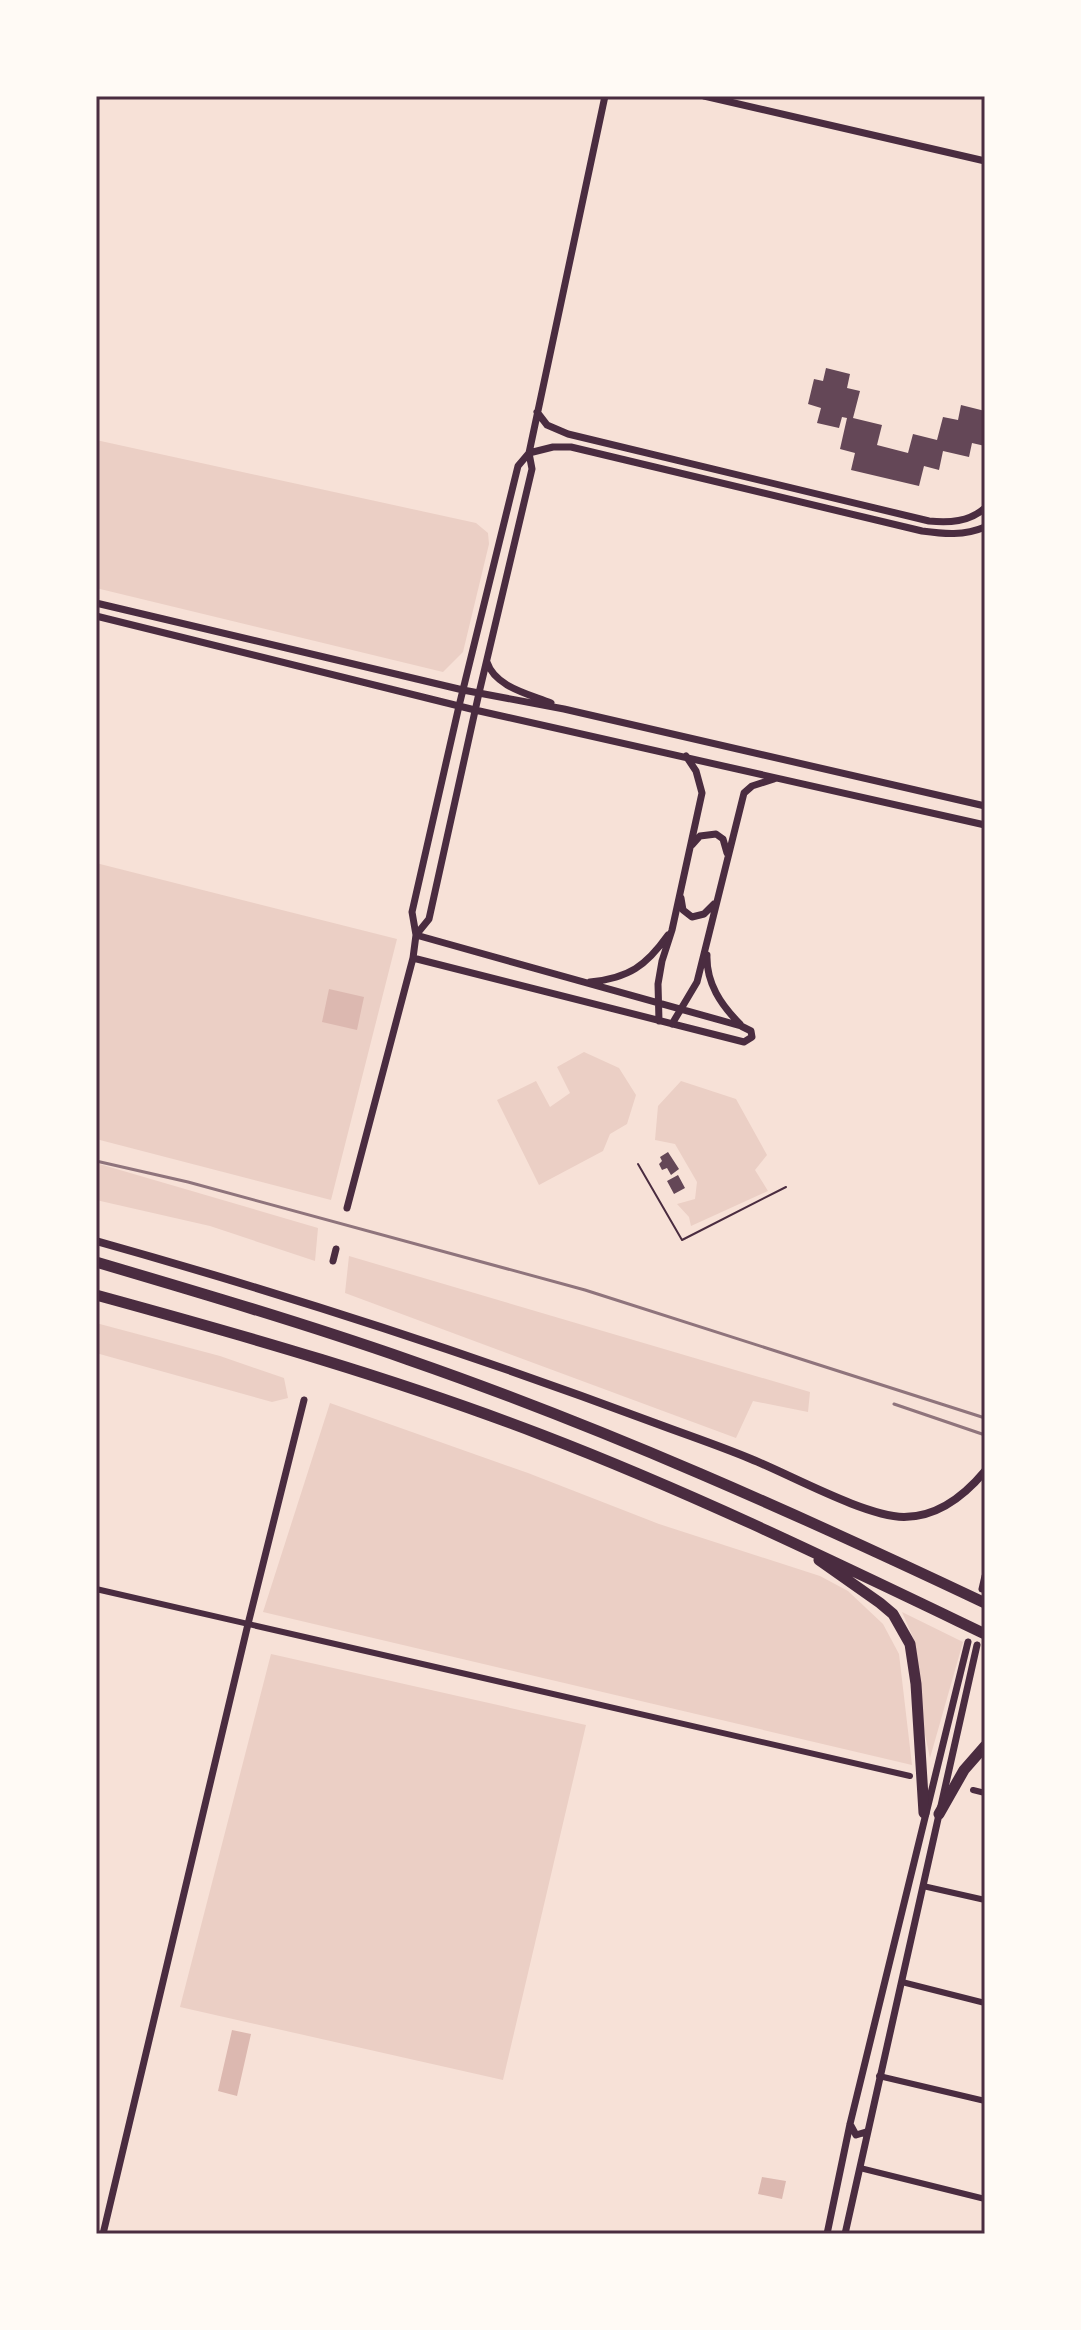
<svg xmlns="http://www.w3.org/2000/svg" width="1081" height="2330" font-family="Arial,sans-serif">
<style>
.green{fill:#ebcfc5}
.water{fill:#dcb8b0}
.building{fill:#644757}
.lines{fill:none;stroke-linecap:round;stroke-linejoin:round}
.path{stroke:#4a2c40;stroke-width:2}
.minor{stroke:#4a2c40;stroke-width:6}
.tertiary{stroke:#4a2c40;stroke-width:7}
.secondary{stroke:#4a2c40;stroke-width:8}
.motorway{stroke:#4a2c40;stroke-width:11}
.rail{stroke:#8f747c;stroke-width:3}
.neatline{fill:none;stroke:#4a2c40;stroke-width:3}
</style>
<rect width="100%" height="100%" fill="#f7e1d7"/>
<path class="green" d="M96 440 476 523 488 533 489 544 463 652 443 672 96 588Z
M96 863 397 939 331 1200 96 1139Z
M584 1052 619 1068 636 1095 627 1124 610 1134 603 1151 539 1185 497 1100 536 1081 550 1107 570 1093 557 1067Z
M681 1081 736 1099 767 1155 755 1170 768 1191 691 1226 689 1217 677 1204 695 1199 697 1182 675 1144 655 1140 658 1106Z
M96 1163 318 1228 315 1261 210 1226 96 1200Z
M349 1256 810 1392 808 1412 753 1401 736 1438 345 1293Z
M96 1323 220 1356 284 1378 288 1398 272 1402 96 1353Z
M330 1403 528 1473 659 1524 820 1576 848 1591 883 1624 899 1654 912 1765 263 1612Z
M902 1612 963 1642 930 1758 924 1730 915 1642Z
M271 1654 586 1725 503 2080 180 2007Z"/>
<path class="water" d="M329 989 364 997 357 1030 322 1022Z
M232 2030 251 2034 237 2096 218 2091Z
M762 2177 786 2181 782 2199 758 2194Z"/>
<path class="building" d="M826 368 850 374 847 388 860 391 853 418 882 425 877 445 908 453 913 434 937 440 943 417 958 420 961 405 985 411V446L972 443 969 457 943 451 939 470 924 466 919 486 851 470 855 453 840 449 847 418 842 417 839 428 817 423 821 408 808 404 814 379 823 381Z
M668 1152 679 1169 671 1175 667 1168 662 1170 659 1164 662 1161 660 1157Z
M678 1175 685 1188 674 1194 667 1181Z"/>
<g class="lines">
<path class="path" d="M638 1164 682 1240 786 1187"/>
<path class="minor" d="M96 1589 910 1776
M973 1790 985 1793
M923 1886 985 1900
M902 1982 985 2003
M879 2076 985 2101
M860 2168 985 2199"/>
<path class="tertiary" d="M704 96 985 161
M537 412 547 425 568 434 929 521C949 523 969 522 985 508
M529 453 553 447H571L922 531C944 534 964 536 985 527
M96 603 463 690 564 709 985 806
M96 616 475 710 985 825
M487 662C495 687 529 694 551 703
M692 845 700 836 716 834 723 839 727 853
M681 898 683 910 692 917 704 914 714 904
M707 955C706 983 721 1005 740 1024
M413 958 744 1042 752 1037 751 1031 741 1026 416 935 412 912 459 706 518 466 529 453
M590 982C629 978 646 966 668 935
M659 1021 658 984 662 961 672 930 702 793 696 771 686 756
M672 1024 697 982 744 793 752 786 774 779
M347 1208 413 958 416 935 429 919 479 693 532 469 529 453 605 96
M333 1261 336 1249
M982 1589 985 1576
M850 2124 856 2135 866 2132
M103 2234 248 1624 304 1400
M827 2234 850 2124 968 1642
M845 2234 977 1645"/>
<path class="secondary" d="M96 1241C285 1294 471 1354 655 1423 687 1435 720 1446 751 1459 791 1475 864 1516 904 1517 937 1517 965 1495 985 1471"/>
<path class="motorway" d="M96 1262C201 1293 306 1324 409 1360 605 1428 797 1514 985 1603
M96 1295C246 1336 397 1379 542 1435 693 1493 839 1564 985 1634
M819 1560 880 1603 893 1614 910 1644 916 1684 924 1813
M939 1814 964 1770 985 1746"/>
<path class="rail" d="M96 1161 188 1182 585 1290 985 1418
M894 1404 985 1435"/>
</g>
<rect width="1081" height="2330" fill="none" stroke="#fffaf5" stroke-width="196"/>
<rect x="98" y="98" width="885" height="2134" class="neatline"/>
</svg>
